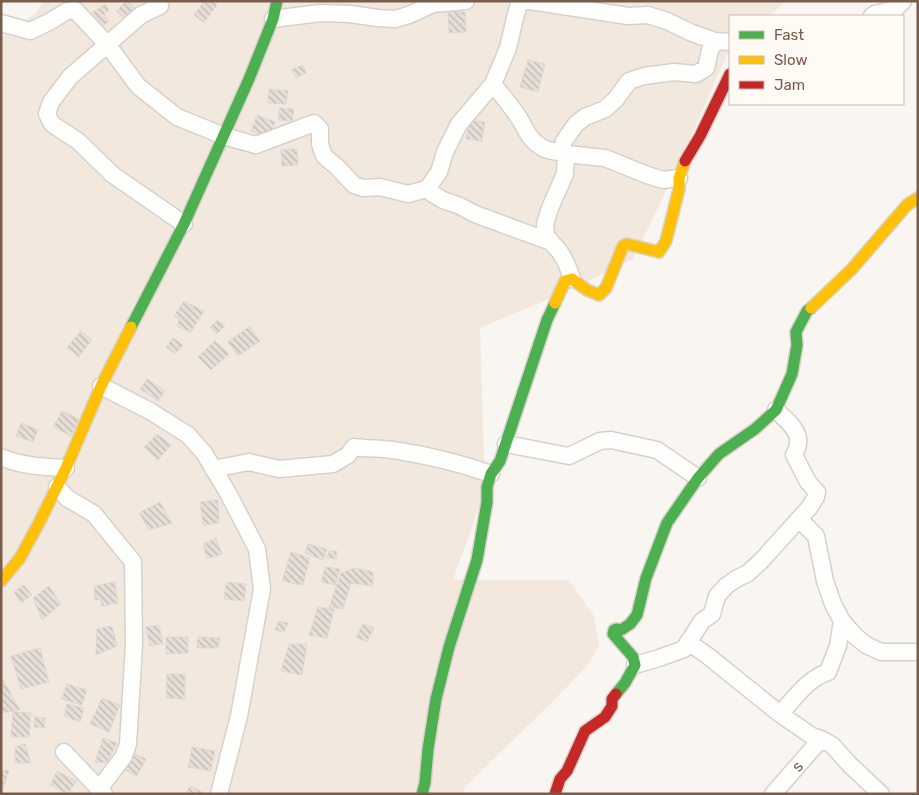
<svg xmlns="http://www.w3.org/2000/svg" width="919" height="795" font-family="Rubik,sans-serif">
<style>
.residential{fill:#f2e8de}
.building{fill:url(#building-back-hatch);stroke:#e2d8d2}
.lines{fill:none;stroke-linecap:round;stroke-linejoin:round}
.street-casing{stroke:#d7d1cb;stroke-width:19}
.fast-casing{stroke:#d9d2cb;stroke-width:14}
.slow-casing{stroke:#d9d2cb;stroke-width:14}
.jam-casing{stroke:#d9d2cb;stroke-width:14}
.street{stroke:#fefefd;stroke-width:16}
.fast{stroke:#4caf50;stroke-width:11}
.slow{stroke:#ffc107;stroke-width:11}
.jam{stroke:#c62828;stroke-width:11}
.labels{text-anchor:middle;stroke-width:4;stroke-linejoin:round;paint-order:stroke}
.street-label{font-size:16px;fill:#7a5c4d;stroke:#fffaf3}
</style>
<defs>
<pattern id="building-back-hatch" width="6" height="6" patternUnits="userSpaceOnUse" patternTransform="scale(1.25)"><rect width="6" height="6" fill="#e6ded7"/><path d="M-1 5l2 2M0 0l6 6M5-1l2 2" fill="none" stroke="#bfb7b1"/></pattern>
</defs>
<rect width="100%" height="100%" fill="#f9f5f0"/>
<path class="residential" d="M43 1H783L784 3 769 16H730V51L728 53 670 183 633 259 572 289 480 328 485 490 453 580H569L594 616 599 646 587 666 554 700 465 787 463 794H1V37L36 13Z"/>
<path class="building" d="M126 1H128L137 11 127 21 116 11Z
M204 1H212L217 5 204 23 194 15Z
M105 4 109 10 104 14 109 21 98 30 88 16Z
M448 12H465L466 32 449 33Z
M528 60 545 64 538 92 520 87Z
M303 65 306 73 296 78 291 70Z
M269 89 288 91 286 104 268 103Z
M280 108 294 109 292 121 278 120Z
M257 115 275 122 270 138 251 131Z
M469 120 485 122 482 141 466 139Z
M297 149 298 165 282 166 281 150Z
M184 301 204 311 191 332 177 326 179 319 174 316Z
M218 320 225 326 217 334 210 327Z
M250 326 260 341 238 356 228 342Z
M81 331 92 340 79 357 67 347Z
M173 338 183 345 175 354 166 347Z
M215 341 229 354 211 370 198 357Z
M147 379 165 391 158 401 140 389Z
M62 411 79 419 71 436 53 427Z
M21 423 38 430 33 442 16 436Z
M157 434 171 445 158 460 144 447Z
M218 500 219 523 203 525 200 502Z
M160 502 172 523 149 530 139 513Z
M216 538 222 554 207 559 203 544Z
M308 544 327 549 323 560 305 553Z
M329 551H337L336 559 327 558Z
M291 552 310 558 303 585 282 581Z
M325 567 340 569 335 585 321 582Z
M355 568 373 572V586L351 583 343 609 329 607 341 573Z
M115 582 118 603 102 606 100 599 95 600 94 586Z
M226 582 246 584 244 601 224 599Z
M24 585 32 595 21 603 14 592Z
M49 586 61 604 42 620 33 598Z
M318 607 334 609 327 638 309 635Z
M279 621 288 623 284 632 275 630Z
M363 624 374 628 367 642 356 637Z
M159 625 163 643 150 646 146 627Z
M112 626 117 646 96 655 97 629Z
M166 637H188V653L166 654Z
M198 637 220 638 218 648H197Z
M289 644H307L302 675 281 671Z
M40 648 49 682 21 689 11 656Z
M167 674H185V699L166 698Z
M1 678H2L20 710 1 713Z
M67 684 87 690 82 705 61 699Z
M102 698 120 705 109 732 90 724Z
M67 704 84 708 80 722 64 716Z
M13 712 31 713 29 737H11Z
M35 717 45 718 44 728 34 727Z
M103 738 117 743 107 763 95 762Z
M25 744 31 763H15V747Z
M192 747 215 751 211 771 188 767Z
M129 751 146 759 137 776 118 767Z
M9 770 3 789H1V771Z
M57 771 76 781 68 794 50 785Z
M190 786 204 793V794H186Z"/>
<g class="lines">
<defs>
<path id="street" d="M530 1 628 16 648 15 667 21 692 33 715 41 730 42
M160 6 141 15 70 77 51 102 47 114 52 124 78 141 113 175 184 224
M872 16 875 14 895 9 903 1
M273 19 320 13 350 14 378 18 395 19 409 15 433 4 466 1
M1 23 30 31 49 22 67 11 75 10 107 44 138 86 177 117 224 136 256 145 314 123 320 129V144L324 156 337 167 354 185 363 188 380 187 408 194 427 189 433 194 443 200 460 206 475 214 551 242C563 254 567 263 572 279
M493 84C502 95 511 106 519 118 527 131 529 140 543 148 550 152 559 151 566 154L605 158 647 175 663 180 679 178
M561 152 564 141 576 124 585 117 605 109 616 99 629 81 644 76 674 72 696 74 706 68 710 50 715 41
M427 189 439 172 445 152 459 124 493 84 508 48 515 18 520 1
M551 242 546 235 545 224 550 208 565 174 566 154
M101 386 150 411 188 435 204 453 228 493 257 549 262 589 239 716 219 794
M506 444 569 456 600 441 611 440 657 450 698 478
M1 457C21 466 44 467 66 468
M213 469 249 462 279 469 333 464 348 455 354 447C367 449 380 448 393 450 426 455 460 463 491 474
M57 487 67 498 94 514 133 562 134 645 128 744 124 756 99 789
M799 519 816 536 825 581 833 604 842 621 855 636 866 645 881 652H918
M688 642 708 656 780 714 812 736 821 739 832 745 850 765 881 794
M635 665 659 658 684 649 702 621 712 614 717 596 726 586 736 579 748 573 762 560 809 508 816 497 817 492 808 482 794 455C796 451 798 447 798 443 800 430 785 419 776 410
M780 714C794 699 807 679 828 672L838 646 842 621
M64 752 104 794
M773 794 821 739"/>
<path id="fast" d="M131 327 184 224 249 79 273 19 277 1
M616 694 625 683 635 665 633 657 613 634 614 630 617 629 621 630 630 624 637 615 646 578 667 523 698 478 719 454 755 429 776 410 792 374 797 345 796 332 807 311 811 308
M422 794 425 783 428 749 436 699 449 647 477 560 487 502V487L491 474 500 461 547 320 555 303"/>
<path id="slow" d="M555 303 565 281 572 279 587 290 599 295 606 288 623 246 627 244 659 252 666 241 679 189V178L685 161
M811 308 852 269 907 205 918 198
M1 581 20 558 40 521 66 468 101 386 131 327"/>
<path id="jam" d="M685 161 700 136 730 74
M555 794 560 779 567 771 585 731 605 717 612 706V699L616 694"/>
</defs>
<use href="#street" class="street-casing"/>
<use href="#fast" class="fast-casing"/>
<use href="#slow" class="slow-casing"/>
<use href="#jam" class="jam-casing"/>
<use href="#street" class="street"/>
<use href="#fast" class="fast"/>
<use href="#slow" class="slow"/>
<use href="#jam" class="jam"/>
</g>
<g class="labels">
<g class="street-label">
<text transform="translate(797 766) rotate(-49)" y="6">s</text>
</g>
</g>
<rect width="919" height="795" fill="none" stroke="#7a5c4d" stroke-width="5"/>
<rect x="729" y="15" width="175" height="90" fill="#fffaf3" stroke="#cabbb1"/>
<rect x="739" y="31" width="25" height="8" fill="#4caf50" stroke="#cabbb1"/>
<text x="774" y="40" font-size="15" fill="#7a5c4d">Fast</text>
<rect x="739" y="56" width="25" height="8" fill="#ffc107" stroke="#cabbb1"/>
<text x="774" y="65" font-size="15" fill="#7a5c4d">Slow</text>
<rect x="739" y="81" width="25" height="8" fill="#c62828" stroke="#cabbb1"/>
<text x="774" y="90" font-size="15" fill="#7a5c4d">Jam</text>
</svg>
